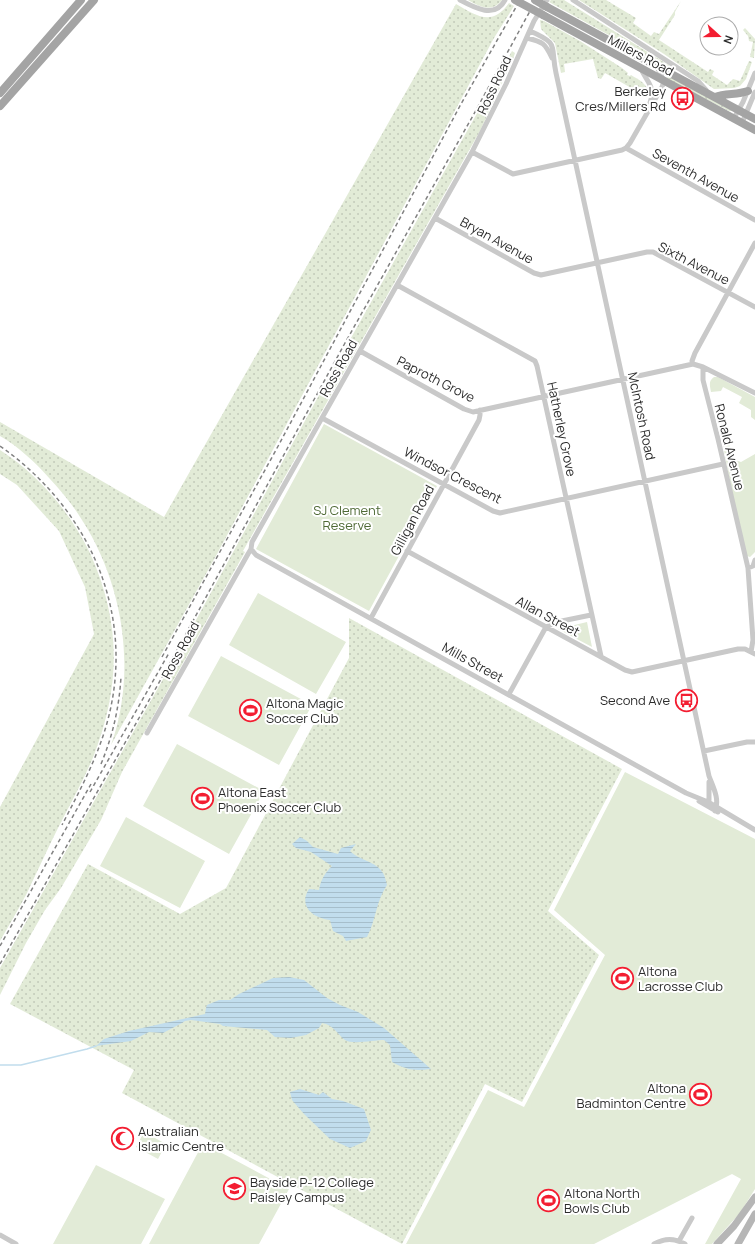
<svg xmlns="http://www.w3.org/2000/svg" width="755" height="1244" font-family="Manrope,sans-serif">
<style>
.grass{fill:url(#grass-dots)}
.park{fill:#e2ebd7}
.water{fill:url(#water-rules)}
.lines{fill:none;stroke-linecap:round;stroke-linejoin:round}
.stream{stroke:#c1dded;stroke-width:1.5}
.street{stroke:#c9c9c9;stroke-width:5}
.secondary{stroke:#b6b6b6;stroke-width:7}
.primary{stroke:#a4a4a4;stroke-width:8}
.rail{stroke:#818181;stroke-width:1.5;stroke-dasharray:4 3;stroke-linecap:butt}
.primary-bridge{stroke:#a4a4a4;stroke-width:8}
.labels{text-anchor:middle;stroke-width:4;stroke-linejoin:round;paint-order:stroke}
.street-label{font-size:13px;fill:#2c2c2c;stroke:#fff}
.poi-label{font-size:13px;fill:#2c2c2c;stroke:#fff;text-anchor:start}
.park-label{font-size:13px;fill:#4f6a36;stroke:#fff}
</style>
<defs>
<pattern id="grass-dots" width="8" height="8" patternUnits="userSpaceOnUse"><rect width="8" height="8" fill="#e2ebd7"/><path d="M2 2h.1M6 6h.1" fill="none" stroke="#c2cab9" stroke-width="1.8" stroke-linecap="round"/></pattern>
<pattern id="water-rules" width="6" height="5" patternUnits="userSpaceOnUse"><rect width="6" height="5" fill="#c1dded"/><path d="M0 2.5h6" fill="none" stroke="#a6becb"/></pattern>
</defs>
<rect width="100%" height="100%" fill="#fff"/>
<path class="grass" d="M468 0H502C492 13 480 7 468 0Z
M551 0H564L675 69 674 71 549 2Z
M579 0H606L636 18 633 23 651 36 654 32 659 34 681 1 675 12V15L659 40 708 72 710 69 714 71 712 75 727 85 733 79 740 81 749 61 752 62 746 79 740 86 734 88 714 89 664 54Z
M509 3 514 6 494 38 217 554 111 745C137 673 124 585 82 520 73 505 62 492 50 479 36 463 19 447 0 436V422L164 517 456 4C477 16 492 27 509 3Z
M540 20 544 21 580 41 622 68 628 73 627 75 630 76 631 75C639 80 651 85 647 97L605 73 601 79 598 78 593 59 564 64 565 72 561 73 555 43 541 29Z
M745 28 755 39 754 58 750 57 753 42 749 41 748 36 743 30Z
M512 51 515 53 513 59 480 131 243 551 245 552 122 772 101 820 61 888 45 910 26 943 0 995V968L184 642 324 386Z
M668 76 733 111H729L667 79Z
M0 450C39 475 70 512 90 553 121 622 121 685 94 755 84 780 70 804 58 828 47 850 37 872 27 893 18 910 9 925 0 941V807L94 634 85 587 59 531 17 485 0 474Z
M349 618 622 769 548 911 599 955 522 1102 485 1084 402 1244 122 1093 134 1070 10 1004 88 864 180 914 226 888 349 658Z"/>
<path class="park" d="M714 377H718L755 397V420L751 417V410L739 403 742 397 723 387 721 391 711 392C710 386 708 381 714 377Z
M324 424 437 486 369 611 256 549Z
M728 437 732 459 741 462 755 454V552L750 557 747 556 742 544 722 440Z
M258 593 346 642 316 694 229 645Z
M587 622 592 647 558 629Z
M221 656 312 705 279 765 188 716Z
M177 744 264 791 229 854 143 806Z
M625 772 755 839V1189L740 1213 712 1244H705L741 1179 732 1174 594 1244H406L488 1090 524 1107 605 955 554 910Z
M126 817 205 861 180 908 100 866Z
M144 1132 166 1144 158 1159 136 1147Z
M203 1143 289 1189 259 1244H149Z
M96 1165 165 1199 141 1244H53Z"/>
<path class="water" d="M300 837 307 841 313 847 338 854 341 848 356 844 350 851C360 861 376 861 383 873 385 876 386 882 387 885 376 901 376 920 367 937L346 941 343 936 333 931 330 920C313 918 298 906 309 889L319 890C321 879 325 873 332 866L311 852 296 848 292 844Z
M289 977 304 980 327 998 340 1005 358 1012 384 1028 431 1069C414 1071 407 1070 392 1062L390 1045 384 1040C375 1040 352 1045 345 1040 337 1034 334 1025 322 1023L319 1028 306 1035 291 1038 275 1037 267 1030 223 1026 220 1024 191 1020 185 1021 182 1023 163 1033 149 1032 131 1041 96 1046 104 1039 129 1031 205 1014 206 1008 207 1005 219 1000H230L239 994 273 978Z
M300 1089 319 1095 323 1092 332 1099 343 1101 364 1109 371 1130 366 1141 350 1148 330 1139 304 1114 292 1100 290 1092Z"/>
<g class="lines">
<path class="stream" d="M0 1065H21L87 1049 96 1046"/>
<path class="street" d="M460 0C475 8 495 19 505 0
M573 0 698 81 706 90
M530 31C560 44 550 45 556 73L709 776C713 787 720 799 715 811
M527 38C543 42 545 43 552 58
M641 69C647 82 656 87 650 103
M734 118 743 102 755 73
M742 123 755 92
M626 148 755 220
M472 152 513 174 622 150 626 148 630 143 662 87 664 81 657 67
M435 218 534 273 541 275 647 252H653L755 307
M397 285 535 361 537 366 601 656
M360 351 464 409 473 412 693 364 703 367 755 393
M693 364 692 361 695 353 755 243
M703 367V380L718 439 748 568 753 640 751 652
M322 418 493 511 500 513 723 464
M251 549 256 555 686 793 708 802 755 830
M407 551 625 670 632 672 738 649H745L755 654
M748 568 753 566 755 560
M371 618 479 420 480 415V410
M509 694 546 627 557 622 591 615
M147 733 248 554 251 549 252 542 472 152 506 84 534 21 547 0
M704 751 747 742H755
M699 801 718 812
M706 805 709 800V782
M0 1235 16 1244
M679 1241 692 1218
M654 1244C665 1238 674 1238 685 1244"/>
<path class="secondary" d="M717 1244 734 1226 755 1197
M738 1244 755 1214"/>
<path class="primary" d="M547 7 755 119
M543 15 755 130
M0 93 81 0
M715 97C726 93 737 95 748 91
M0 106 94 0"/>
<path class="rail" d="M0 446C90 509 137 615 107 723 97 759 79 792 62 825
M162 657 276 450 461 104 520 0
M101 764C113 735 119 708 121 677
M90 792 169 653
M0 946 91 784
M0 964 165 672 345 343 475 112 536 0"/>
<path class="primary-bridge" d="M515 0 543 15
M535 0 547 7"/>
</g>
<defs>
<symbol id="bus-ring" viewBox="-11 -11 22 22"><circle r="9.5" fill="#fff" stroke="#f31d31" stroke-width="1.5"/><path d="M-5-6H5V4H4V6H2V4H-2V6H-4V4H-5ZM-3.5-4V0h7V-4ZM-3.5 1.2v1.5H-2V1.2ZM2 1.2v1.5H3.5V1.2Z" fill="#f31d31"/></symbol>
<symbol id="stadium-ring" viewBox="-11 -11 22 22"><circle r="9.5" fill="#fff" stroke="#f31d31" stroke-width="1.5"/><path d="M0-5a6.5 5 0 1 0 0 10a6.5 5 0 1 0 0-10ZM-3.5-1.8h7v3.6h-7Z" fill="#f31d31"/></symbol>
<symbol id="mosque-ring" viewBox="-11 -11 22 22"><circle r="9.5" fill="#fff" stroke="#f31d31" stroke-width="1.5"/><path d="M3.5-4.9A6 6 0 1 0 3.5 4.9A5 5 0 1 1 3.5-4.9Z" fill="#f31d31"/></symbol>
<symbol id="school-ring" viewBox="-11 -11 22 22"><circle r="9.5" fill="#fff" stroke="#f31d31" stroke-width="1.5"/><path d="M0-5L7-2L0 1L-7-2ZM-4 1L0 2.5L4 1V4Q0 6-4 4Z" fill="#f31d31"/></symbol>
</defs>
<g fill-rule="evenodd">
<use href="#bus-ring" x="670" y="86" width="25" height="25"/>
<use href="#bus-ring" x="674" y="688" width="25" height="25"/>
<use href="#stadium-ring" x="238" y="698" width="25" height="25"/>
<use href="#stadium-ring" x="190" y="786" width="25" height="25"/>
<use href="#stadium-ring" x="610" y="966" width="25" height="25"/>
<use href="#stadium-ring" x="688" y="1082" width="25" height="25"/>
<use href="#mosque-ring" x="110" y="1126" width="25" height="25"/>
<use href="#school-ring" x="222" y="1176" width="25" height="25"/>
<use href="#stadium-ring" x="536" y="1188" width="25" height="25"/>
</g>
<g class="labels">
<g class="street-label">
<text transform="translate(641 55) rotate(28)" y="5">Millers Road</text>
<text transform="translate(494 85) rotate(-65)" y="5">Ross Road</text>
<text transform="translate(696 175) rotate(29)" y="5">Seventh Avenue</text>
<text transform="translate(497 240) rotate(29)" y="5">Bryan Avenue</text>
<text transform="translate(694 263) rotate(27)" y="5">Sixth Avenue</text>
<text transform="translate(338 368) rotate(-61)" y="5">Ross Road</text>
<text transform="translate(436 379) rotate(27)" y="5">Paproth Grove</text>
<text transform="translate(642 416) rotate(78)" y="5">McIntosh Road</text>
<text transform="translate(562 429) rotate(78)" y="5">Hatherley Grove</text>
<text transform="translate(730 447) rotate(76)" y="5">Ronald Avenue</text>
<text transform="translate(453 475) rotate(27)" y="5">Windsor Crescent</text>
<text transform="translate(412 520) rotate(-62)" y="5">Gilligan Road</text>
<text transform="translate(548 616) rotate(28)" y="5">Allan Street</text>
<text transform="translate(180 650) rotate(-61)" y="5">Ross Road</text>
<text transform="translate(473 662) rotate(29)" y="5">Mills Street</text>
</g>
<g class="poi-label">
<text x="666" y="96" text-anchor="end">Berkeley<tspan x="666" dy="15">Cres/Millers Rd</tspan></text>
<text x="670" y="705" text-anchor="end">Second Ave</text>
<text x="266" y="708">Altona Magic<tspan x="266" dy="15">Soccer Club</tspan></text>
<text x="218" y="797">Altona East<tspan x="218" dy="15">Phoenix Soccer Club</tspan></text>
<text x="638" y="976">Altona<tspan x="638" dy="15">Lacrosse Club</tspan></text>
<text x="686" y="1093" text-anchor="end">Altona<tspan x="686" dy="15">Badminton Centre</tspan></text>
<text x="138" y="1136">Australian<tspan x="138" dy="15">Islamic Centre</tspan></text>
<text x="250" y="1187">Bayside P-12 College<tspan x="250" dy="15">Paisley Campus</tspan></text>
<text x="564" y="1198">Altona North<tspan x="564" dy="15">Bowls Club</tspan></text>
</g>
<g class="park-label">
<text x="347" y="515">SJ Clement<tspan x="347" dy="15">Reserve</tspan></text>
</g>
</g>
<g transform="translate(719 36) rotate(111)"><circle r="19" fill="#ffffff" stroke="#ababab"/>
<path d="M0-3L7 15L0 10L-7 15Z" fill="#f31d31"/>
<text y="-6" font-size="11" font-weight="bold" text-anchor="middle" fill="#2c2c2c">N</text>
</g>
</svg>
